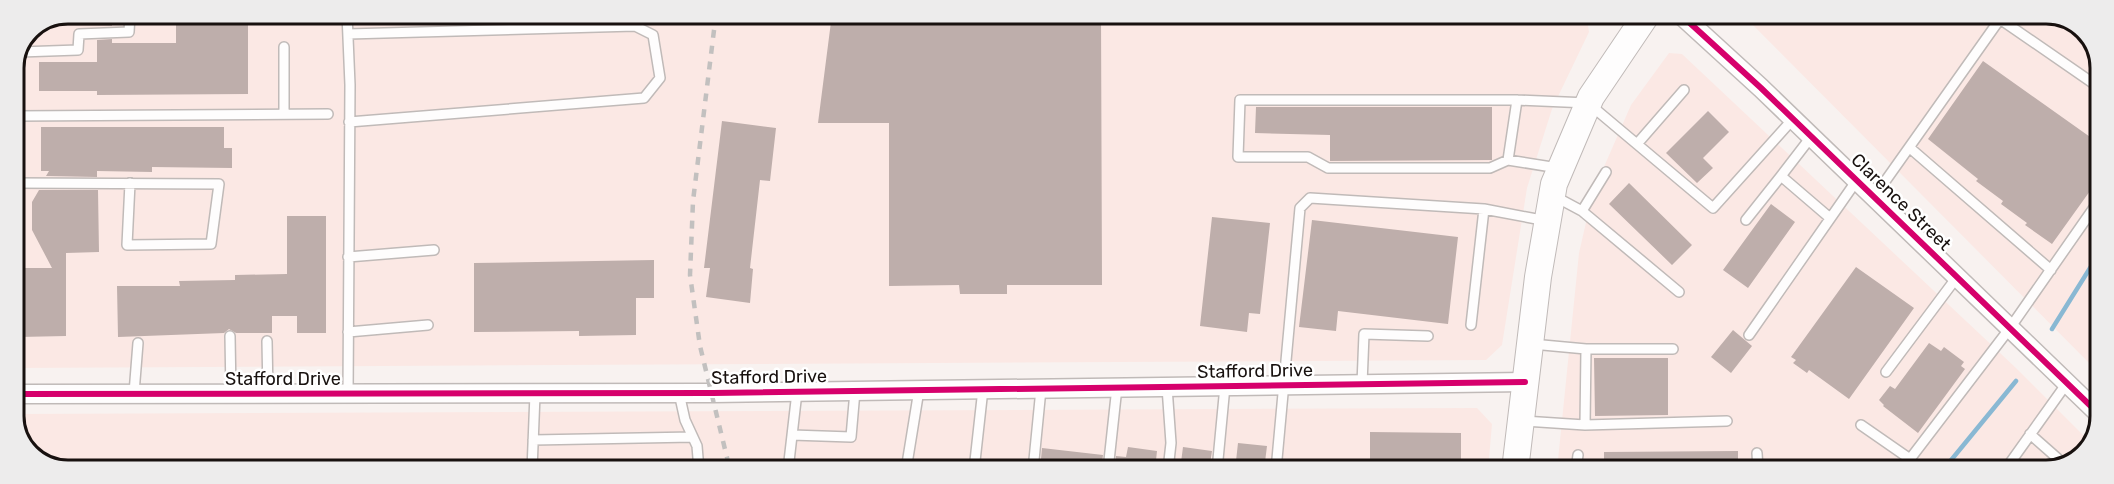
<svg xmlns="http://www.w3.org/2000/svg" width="2114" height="484" font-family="Rubik,sans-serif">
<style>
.built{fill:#fbe8e4}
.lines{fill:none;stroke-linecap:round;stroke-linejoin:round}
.stream{stroke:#89b8d3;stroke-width:4.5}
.building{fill:#beaeab}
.lane-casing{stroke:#c0bab8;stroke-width:12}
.street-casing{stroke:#c0bab8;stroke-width:21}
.secondary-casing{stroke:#c0bab8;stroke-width:28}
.lane{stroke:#fefdfd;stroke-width:9}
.street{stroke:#fefdfd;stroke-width:18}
.secondary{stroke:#fefdfd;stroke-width:26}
.rail{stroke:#c2c0bf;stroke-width:4.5;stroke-dasharray:8 8;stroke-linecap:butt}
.cycleway-casing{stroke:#fff;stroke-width:10}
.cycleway{stroke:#d6006c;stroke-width:6}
.labels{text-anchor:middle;stroke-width:5;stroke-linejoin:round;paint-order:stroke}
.street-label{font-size:18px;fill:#18110f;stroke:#fff}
.rim{fill:none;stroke:#18110f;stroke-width:3}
</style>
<rect width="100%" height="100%" fill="#f8f2f0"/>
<path class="built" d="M68 14H1586L1589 32 1552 109 1527 188 1502 345 1486 360 14 368V67L30 29Z
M1742 14 2057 15 2087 32 2100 61 2099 373Z
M1669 53 1682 54 2016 368 2090 442 2080 459 2047 470H1557L1579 253 1593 192 1631 105Z
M1477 408 1492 424 1488 470 57 469 27 452 14 423V414Z"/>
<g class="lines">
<path class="stream" d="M2052 329 2100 252
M1943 470 2016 381"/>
</g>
<path class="building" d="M68 14H112V26H39Z
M223 14H248V94L97 95V91H39V62H97V40L112 39V43H176V16Z
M832 14H1101L1102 285H1007V294H960L959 285 889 286V123H818Z
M1983 61 2100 144V177L2052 244 2025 225 2027 223 2001 204 2003 201 1976 181 1978 179 1928 139Z
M1256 107H1492V160L1330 161V135L1255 133Z
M1708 111 1729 132 1703 158 1713 168 1697 183 1666 153Z
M722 121 776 128 770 181 760 180 750 268 753 269 750 303 706 297 710 268H704Z
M41 127H224V148H232V168L152 167V172L97 171V177L46 176 49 171H41Z
M1629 183 1692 245 1672 265 1609 204Z
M39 190H98L99 252 66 253V336L19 337V268H52L32 230V202Z
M1771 204 1795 222 1748 288 1723 270Z
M287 216H326V333H297V316H272V333H236L229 329 224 333 118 337 117 286H180L179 281 235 280V275L287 274Z
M1212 217 1270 223 1260 314 1249 313 1247 332 1200 326Z
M1312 220 1458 237 1448 324 1338 311 1336 331 1299 327Z
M654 260V298H636V335L579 336V331L474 332V263Z
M1856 267 1914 308 1849 399 1809 370 1807 373 1793 363 1796 360 1791 357Z
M1733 330 1752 346 1731 373 1711 357Z
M1929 343 1941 351 1944 347 1964 362 1961 366 1965 369 1918 433 1883 406 1884 405 1879 400 1890 386 1895 389Z
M1594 358H1668V415L1595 416Z
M1370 432 1461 433V470H1370Z
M1238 443 1267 446 1264 470H1235Z
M1128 447 1157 451 1155 470H1115L1116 456 1126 457Z
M1183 447 1212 451 1209 470H1180Z
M1042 448 1103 455 1101 470H1040Z
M1738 451V470H1604V452Z"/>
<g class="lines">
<defs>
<path id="lane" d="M347 14 350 85 348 394
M348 34 635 26 653 35 660 78 644 98 349 122
M284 47V113
M20 52 16 116 328 114
M20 52 78 50 79 34 129 32 130 14
M14 116H16L14 146
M1811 137 1781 176 1830 218
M1637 144 1684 90
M1910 148 2051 270
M1508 160 1517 100
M1558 168 1508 160 1490 168H1328L1308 157H1238L1240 100H1517L1588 103 1713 208 1793 119
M14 183 219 184 211 244 127 245 130 183
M1554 196 1582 211 1679 292
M1874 197 2000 19 2100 88
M1582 211 1606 172
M1746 220 1781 176
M348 257 434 250
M1471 325 1484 209
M348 332 428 325
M1749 335 1857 180
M230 336 231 394
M267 341 268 394
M1586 349H1673
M1886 372 1957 277
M1362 384 1364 334 1428 336
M1167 387 1171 443 1168 470
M134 393 138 343
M679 393 685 420 697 446 699 470
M1523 421 1585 425 1586 349 1532 344
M1585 425 1727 421
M1861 425 1910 459 2010 328 2100 199
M2030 434 2064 464
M792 435 851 437 855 391
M533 440 693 437
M1757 453 1758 470
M532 470 535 394
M788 470 797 392
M906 470 919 390
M974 470 983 389
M1033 470 1041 389
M1108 470 1117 387
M1217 470 1225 386
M1276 470 1300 208 1310 198 1484 209 1547 221
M1576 470 1578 455
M2005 470 2067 383"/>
<path id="street" d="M1680 14 1761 88 2099 414
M14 394 713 393 1525 382"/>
<path id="secondary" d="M1515 470 1538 277 1554 184 1591 97 1647 14"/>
</defs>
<use href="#lane" class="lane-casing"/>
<use href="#street" class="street-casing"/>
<use href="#secondary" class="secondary-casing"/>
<use href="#lane" class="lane"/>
<use href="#street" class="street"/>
<use href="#secondary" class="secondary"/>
<path class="rail" d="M716 14 693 201 690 275 700 346 730 470"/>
<defs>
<path id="cycleway" d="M1680 14 1761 88 2099 414
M14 394 713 393 1525 382"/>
</defs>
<use href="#cycleway" class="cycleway-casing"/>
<use href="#cycleway" class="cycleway"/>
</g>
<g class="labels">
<g class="street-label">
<text transform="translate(1901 202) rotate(44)" y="6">Clarence Street</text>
<text transform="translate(1255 371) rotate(-1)" y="6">Stafford Drive</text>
<text transform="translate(769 377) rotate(-1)" y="6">Stafford Drive</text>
<text x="283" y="385">Stafford Drive</text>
</g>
</g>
<path d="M0 0H2114V484H0ZM68 24H2046A44 44 0 0 1 2090 68V416A44 44 0 0 1 2046 460H68A44 44 0 0 1 24 416V68A44 44 0 0 1 68 24Z" fill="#edecec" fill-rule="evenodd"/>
<path class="rim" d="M68 24H2046A44 44 0 0 1 2090 68V416A44 44 0 0 1 2046 460H68A44 44 0 0 1 24 416V68A44 44 0 0 1 68 24Z"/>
</svg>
